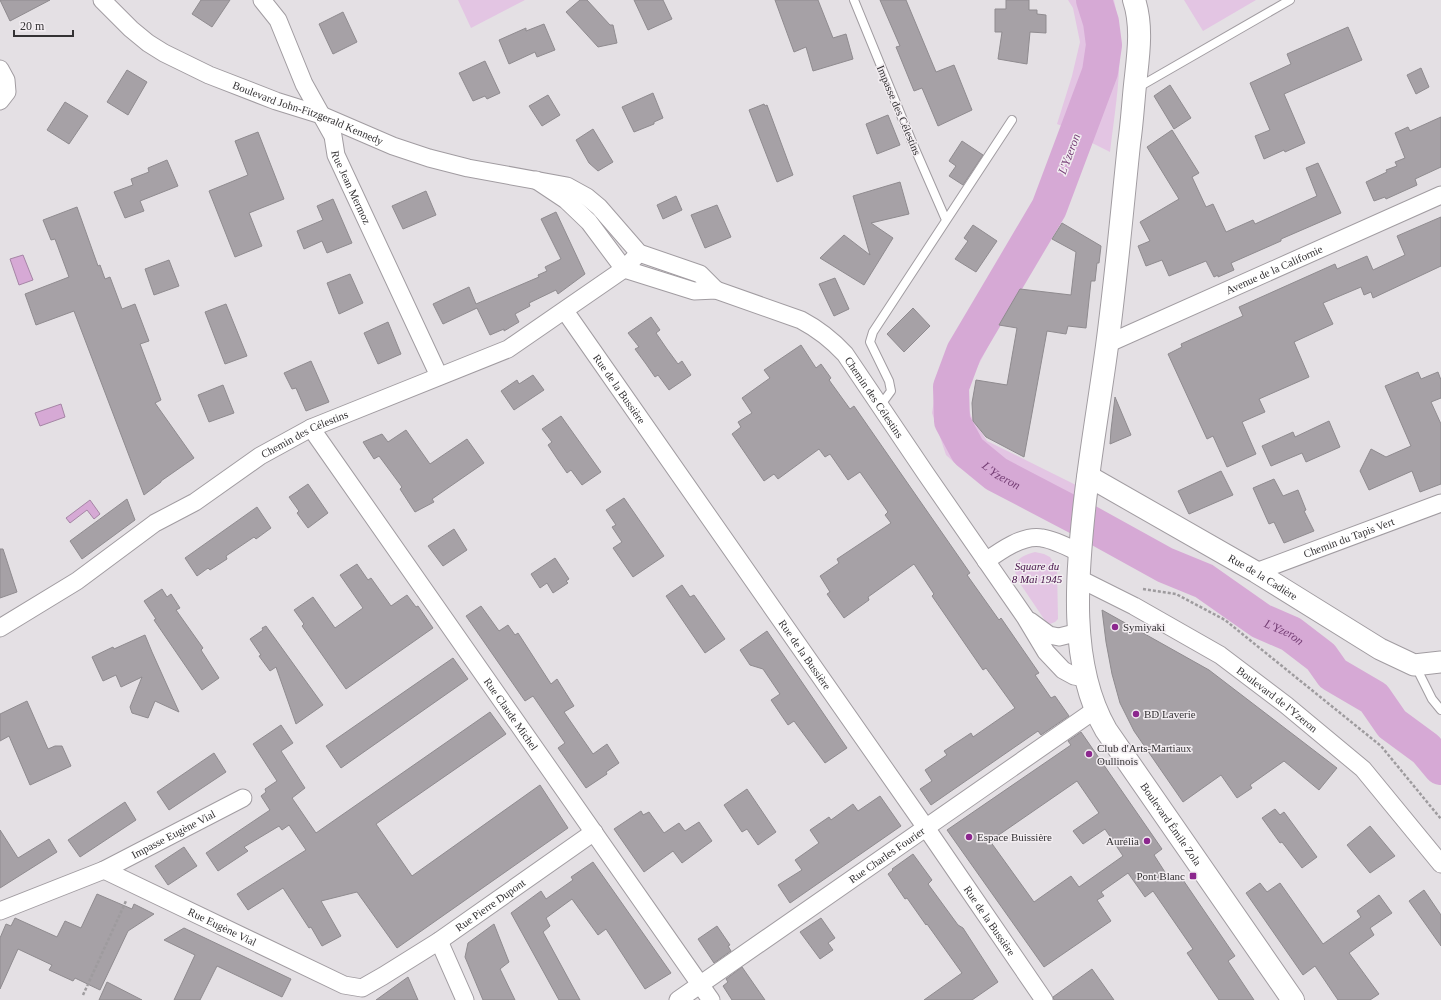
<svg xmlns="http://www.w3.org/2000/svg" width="1441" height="1000" font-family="Georgia,serif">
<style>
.green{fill:#e3c5e3}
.water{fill:#d6a9d5;stroke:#a585a5}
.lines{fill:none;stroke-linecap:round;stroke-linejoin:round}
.river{stroke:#d6a9d5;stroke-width:36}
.building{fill:#a6a1a6;stroke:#8f8b8f;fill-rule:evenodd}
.service-casing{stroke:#a19ca1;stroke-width:10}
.minor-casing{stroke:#a19ca1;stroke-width:19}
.tertiary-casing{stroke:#a19ca1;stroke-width:23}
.secondary-casing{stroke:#a19ca1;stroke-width:24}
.path{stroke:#9e9b9e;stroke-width:2.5;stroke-dasharray:3 2;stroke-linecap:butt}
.service{stroke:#fff;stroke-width:8}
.minor{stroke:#fff;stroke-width:17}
.tertiary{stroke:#fff;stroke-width:21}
.secondary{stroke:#fff;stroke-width:22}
.poi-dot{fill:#8c278e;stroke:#f2edf1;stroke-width:1.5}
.labels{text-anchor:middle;stroke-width:3;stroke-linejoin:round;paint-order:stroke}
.street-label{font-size:11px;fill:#343234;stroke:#f2edf1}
.park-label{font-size:11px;font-style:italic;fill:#451047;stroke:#f2edf1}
.poi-label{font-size:11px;fill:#343234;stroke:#f2edf1;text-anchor:start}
.water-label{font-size:12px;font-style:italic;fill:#743d74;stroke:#f2edf1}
</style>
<rect width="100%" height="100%" fill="#e4e0e4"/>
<path class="green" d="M458 0H525L471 28Z
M1068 0H1114C1126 49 1116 102 1110 152L1092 143 1062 221 1018 289 968 385 966 401 971 416 987 441 1084 489 1077 536 959 467 946 455 932 413 938 377 953 343 1026 220 1062 126 1057 124 1072 76 1080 42 1073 8Z
M1184 0H1256L1203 31Z
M1035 552 1044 554 1050 557 1057 568 1058 619 1055 622 1050 624 1046 622 1017 579C1011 561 1020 556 1035 552Z"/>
<path class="water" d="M23 255 33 280 19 285 10 259Z
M61 404 65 417 40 426 35 413Z
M90 500 100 514 94 519 87 510 70 523 66 518Z"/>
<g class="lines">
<path class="river" id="s1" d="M1094 0 1101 22 1104 45 1100 72 1049 208 964 352 951 387 952 421 968 451 996 474 1080 518 1165 565 1204 581 1261 621 1291 634 1321 657 1333 674 1374 698 1392 724 1426 749 1441 767"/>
</g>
<path class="building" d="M0 0H50L10 21Z
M201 0H230L212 27 192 14Z
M580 0H587L610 25H613L617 43 598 47 566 12Z
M634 0H663L672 19 648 30Z
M775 0H818L833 38 846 34 853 59 813 71 806 47 794 52Z
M880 0H906L936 72 954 65 972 110 938 126 922 88 914 91 896 47 900 46Z
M1006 0H1029V10H1037V14L1046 15V33L1030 32 1027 64 998 59 1002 32H995V9H1006Z
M343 12 357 42 333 54 319 24Z
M544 24 555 50 537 57 535 52 509 64 499 40 526 28V31Z
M1348 27 1362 60 1284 94 1305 143 1285 152 1284 150 1264 159 1255 136 1270 130 1250 83 1291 64 1287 54Z
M485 61 500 93 487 99 485 96 473 101 459 73Z
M1421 68 1429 87 1416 94 1407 75Z
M127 70 147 82 128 115 107 102Z
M1170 85 1191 118 1174 129 1154 96Z
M653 93 663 118 654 122V124L634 132 622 107Z
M548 95 560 115 542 126 529 106Z
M65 102 88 116 69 144 47 130Z
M764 104 765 106 767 105 793 175 777 182 749 110Z
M888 115 900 145 877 154 866 124Z
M1441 117V167L1415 179 1417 185 1386 199 1385 197 1374 201 1366 182 1387 172 1386 170 1397 166 1395 162 1405 158 1395 133 1408 127 1410 131Z
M593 129 613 162 598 171 589 163 576 140Z
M1172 130 1199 173 1192 177 1206 207 1213 204 1226 232 1253 220 1255 224 1317 196 1306 168 1318 163 1341 213 1281 239V241L1231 263 1234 270 1218 277V275L1214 277 1206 261 1169 276 1162 260 1146 266 1138 246 1150 241 1140 222 1179 199 1147 147Z
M258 132 284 199 249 213 262 246 235 257 209 191 248 175 235 141Z
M962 141 983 155 963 185 949 176 956 166 949 161Z
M167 160 178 186 140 201 144 211 125 218 114 192 133 185 131 179 149 172 148 168Z
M900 182 909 214 871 223 893 238 864 285 820 258 844 235 870 255 853 196Z
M426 191 436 215 403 229 392 206Z
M676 196 682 210 663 219 657 205Z
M333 199 352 243 327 253 322 241 304 249 297 231 323 220 317 206Z
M717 205 731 237 705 248 691 215Z
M77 207 98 266 100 265 105 279 110 277 122 309 135 304 149 341 140 344 161 400 155 403 194 458 161 481V482L144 495 74 311 36 325 25 294 69 277 55 239 51 240 43 220Z
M556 212 585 274 558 294 556 290 529 303 530 306 515 314 519 322 504 331V329L490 335 477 308 443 324 433 304 469 287 476 304 539 277 538 275 547 271 545 267 561 259 541 219Z
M1441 217V266L1373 298 1371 292 1364 295 1361 287 1323 303 1333 324 1294 342 1309 377 1259 399 1265 412 1242 422 1256 454 1227 467 1213 436 1207 439 1168 354 1182 347 1181 344 1243 316 1239 307 1335 264 1337 269 1367 256 1373 270 1405 255 1397 236Z
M1062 223 1101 246 1099 263H1097L1095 281H1091L1086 328 1068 326 1066 334 1047 331 1024 457 986 437 973 421 972 403 976 380 1007 385 1017 328 999 325 1020 289 1071 295 1076 252 1052 239Z
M973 225 997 241 976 272 955 259 968 241 964 238Z
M169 260 179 286 154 295 145 269Z
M350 274 363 303 339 314 327 283Z
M835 278 849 309 834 316 819 284Z
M226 304 247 356 225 364 205 312Z
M913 308 930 326 904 352 887 334Z
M651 317 660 330 656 333 667 349 678 364 682 361 691 375 669 390 658 375 655 377 646 364 635 349 639 347 628 333Z
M388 322 401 354 378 364 364 333Z
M801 345 816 368 821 364 831 378 829 380 850 409 854 406 970 573 967 575 999 620 1001 618 1039 673 1035 675 1051 698 1055 696 1069 716 1041 735 1038 731 931 805 920 789 932 781 925 770 947 755 944 751 971 733 973 737 1015 708 986 668 983 670 932 596 934 594 914 564 868 597 869 600 844 618 827 594 830 592 820 576 839 563 837 559 891 523 885 515 888 512 860 472 848 480 830 454 825 457 819 449 778 479 774 474 764 481 732 434 741 427 738 422 752 413 742 398 770 378 764 370Z
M311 361 329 402 306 411 296 388 292 389 284 373Z
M1418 372 1421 379 1438 372 1441 380V398L1431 402 1441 424V484L1420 492 1412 471 1369 490 1360 471 1371 449 1386 457 1411 446 1385 386Z
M533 375 544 390 514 410 501 391 517 380 519 384Z
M223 385 234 413 209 422 198 395Z
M1115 397 1131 435 1110 444 1111 430Z
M561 416 601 472 582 485 571 470 567 473 558 460 548 445 552 442 542 429Z
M1329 421 1340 447 1306 462 1302 453 1271 466 1262 446 1293 432 1295 437Z
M406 430 430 464 467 439 484 463 432 499 434 502 415 512 400 489 402 487 379 456 374 459 363 442 382 434 388 442Z
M1221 471 1233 495 1189 514 1178 491Z
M1274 479 1283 496 1298 490 1306 510 1304 511 1314 531 1284 543 1274 522 1269 524 1253 488Z
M308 484 328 513 308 528 297 513 299 511 289 497Z
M624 498 664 556 633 577 613 548 622 542 612 527 616 525 606 510Z
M127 499 135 520 82 559 70 541Z
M257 507 271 528 256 539 254 537 226 556 227 559 210 570 208 568 197 576 185 558Z
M454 529 467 550 443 566 428 546Z
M0 549H3L17 592 0 598Z
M555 558 569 579 566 581 568 583 553 593 547 583 540 588 531 574Z
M357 564 368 580 371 578 391 606 407 595 416 607 418 606 433 628 346 689 302 626 304 624 294 610 313 597 335 628 363 608 340 575Z
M682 585 690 597 694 595 725 639 705 653 666 596Z
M162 589 167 597 171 594 180 608 176 610 203 648 201 650 219 678 202 690 154 620 156 619 144 601Z
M481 606 499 631 508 625 515 635 518 633 551 684 557 679 574 706 564 712 593 754 607 744 619 763 606 772 607 774 586 788 558 748 565 743 533 696 525 701 466 616Z
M1102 610 1209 670 1337 768 1319 790 1284 761 1250 785 1252 788 1237 798 1221 775 1183 802 1134 731 1120 703 1112 674 1106 642Z
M266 626 323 705 296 724 276 667 270 671 259 656 261 655 250 639 263 630 262 628Z
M767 631 847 748 825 763 794 721 788 725 771 700 780 694 763 669 750 665 740 650Z
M145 635 152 652 179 712 155 701 148 718 132 713 130 707 142 677 121 687 116 675 103 681 92 657 113 647 114 649Z
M453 658 468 679 341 768 326 746Z
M27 701 48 749 55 746H62L71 766 30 785 9 736 0 741V714Z
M490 712 506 734 376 824 412 876 540 785 568 828 397 948 357 892 321 901 341 936 322 946 311 927 309 928 283 888 248 910 237 894 306 850 289 825 282 830 279 826 244 847 248 851 218 871 206 853 270 810 261 796 266 792 265 789 277 781 253 744 281 725 293 743 281 751 305 788 292 798 316 833Z
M1081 732 1162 849 1154 855 1170 880 1179 874 1235 956 1228 961 1254 1000H1219L1187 953 1193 949 1153 891 1145 897 1128 873 1101 892 1104 896 1097 900 1111 921 1044 967 947 830 1071 745 1068 741ZM1077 781 1099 813 1073 831 1083 844 1105 829 1123 856 1079 887 1071 876 1034 902 990 841Z
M214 753 226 772 169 810 157 792Z
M747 789 776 832 758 845 747 829 742 832 724 805Z
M880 796 901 826 790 903 778 885 802 870 795 860 819 843 810 830 829 817 831 820 853 804 858 811Z
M125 802 136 820 80 857 68 840Z
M1275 809 1280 815 1284 812 1317 857 1302 868 1282 842 1280 843 1262 818Z
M641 811 643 815 649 812 664 833 679 823 685 831 699 822 712 841 682 863 673 851 644 872 614 829Z
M1370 826 1395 856 1370 873 1347 845Z
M0 830 18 858 49 839 57 852 0 888Z
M184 847 197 866 168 885 155 866Z
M913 854 932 880 928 884 958 925 963 928 998 982 972 1000H924L962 973 927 924 926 925 907 898 905 899 888 874 893 870 892 869Z
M593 862 671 973 645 989 606 929 598 935 572 899 546 918 550 926 543 932 580 1000H559L511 913 541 891 546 899 573 880 571 877Z
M1260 883 1267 892 1280 883 1323 944 1361 917 1357 911 1379 895 1392 913 1370 928 1374 935 1349 953 1379 994 1370 1000H1338L1315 966 1303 975 1246 893Z
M1424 890 1441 915V946L1409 901Z
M97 894 132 909 134 904 154 914 128 931 100 990 75 978 73 981 49 970 52 965 18 949 0 989V938L6 924 11 926 15 918 57 937 65 921 81 928Z
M821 918 835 938 828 943 833 950 820 959 800 932Z
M494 924 509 962 500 969 515 1000H483L465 957 468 943Z
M717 926 730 945 728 946 731 951 714 963 698 939Z
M184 928 291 979 282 997 217 966 200 1000H174L195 955 164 940Z
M742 967 765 1000H732L723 986 728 982 726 979Z
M1092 969 1114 1000H1054L1053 997Z
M408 977 418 1000H376Z
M107 982 142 1000H99Z"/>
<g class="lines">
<defs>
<path id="service" d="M854 0 912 142 946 220
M1137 88 1290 0
M880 406 891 391 889 381 870 342 873 332 1012 120
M1415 665 1432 699 1441 710"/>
<g id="minor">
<path id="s2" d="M102 0 131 29 148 43 164 53 209 75 276 101 321 115 393 146 429 158 468 168 567 186 587 197 599 207 639 253 700 274 716 290"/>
<path id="s3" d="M262 0 278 20 304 84 333 136 336 155 439 376"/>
<path d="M0 69 6 80 7 92 0 101"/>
<path id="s4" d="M536 180 566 200 589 222 624 269 694 291 716 290 801 320C818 329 832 340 845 354L926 474 1025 617 1046 652 1063 670 1074 676 1086 678"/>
<path id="s5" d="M565 311 931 835 1044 1000"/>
<path id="s6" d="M1107 344 1441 195"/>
<path id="s7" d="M311 428 711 1000"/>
<path d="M986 561C1000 551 1024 534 1042 538 1055 540 1068 547 1080 553"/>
<path id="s8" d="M1256 572 1441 503"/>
<path id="s9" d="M1078 578 1134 606 1220 655 1286 705 1363 769 1441 864"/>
<path d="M1030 621 1049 635 1059 637 1079 632"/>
<path id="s10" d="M0 628 77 581 155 523 195 502 260 456 311 428 508 349 624 269 639 253"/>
<path id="s11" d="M104 870 243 798"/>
<path id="s12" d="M0 911 104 870 344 985 362 988 383 976 439 941 594 832"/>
<path d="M439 941 465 1000"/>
<path id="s13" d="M678 1000 1095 710"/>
</g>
<g id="tertiary">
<path id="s14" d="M1088 476 1256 572 1380 649 1414 665 1441 662"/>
</g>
<g id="secondary">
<path id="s15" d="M1134 0C1143 27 1138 57 1135 85 1133 104 1132 124 1129 144 1122 211 1116 279 1107 346 1100 398 1091 449 1085 501 1077 573 1068 664 1106 730L1293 1000"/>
</g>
</defs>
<use href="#service" class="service-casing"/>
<use href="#minor" class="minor-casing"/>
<use href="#tertiary" class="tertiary-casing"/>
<use href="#secondary" class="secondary-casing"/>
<path class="path" d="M1143 589 1176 594 1225 620 1381 746 1441 819
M83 995 126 901"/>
<use href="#service" class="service"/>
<use href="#minor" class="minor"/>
<use href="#tertiary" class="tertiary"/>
<use href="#secondary" class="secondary"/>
</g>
<g class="poi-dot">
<circle cx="1115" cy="627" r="4"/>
<circle cx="1136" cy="714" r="4"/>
<circle cx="1089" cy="754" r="4"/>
<circle cx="969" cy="837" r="4"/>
<circle cx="1147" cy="841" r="4"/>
<rect x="1189" y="872" width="8" height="8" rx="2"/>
</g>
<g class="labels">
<g class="street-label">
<text transform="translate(899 110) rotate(67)" y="4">Impasse des Célestins</text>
<text dy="4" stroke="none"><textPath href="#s2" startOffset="238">Boulevard John-Fitzgerald Kennedy</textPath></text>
<text dy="4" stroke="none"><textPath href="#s3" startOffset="209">Rue Jean Mermoz</textPath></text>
<text dy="4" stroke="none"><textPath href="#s6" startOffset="183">Avenue de la Californie</textPath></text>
<text dy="4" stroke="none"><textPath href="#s5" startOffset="95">Rue de la Bussière</textPath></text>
<text dy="4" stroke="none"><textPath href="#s4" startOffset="420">Chemin des Célestins</textPath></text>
<text dy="4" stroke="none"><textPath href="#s10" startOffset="362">Chemin des Célestins</textPath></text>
<text dy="4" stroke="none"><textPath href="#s8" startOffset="99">Chemin du Tapis Vert</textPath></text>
<text dy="4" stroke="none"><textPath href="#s14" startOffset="202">Rue de la Cadière</textPath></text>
<text dy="4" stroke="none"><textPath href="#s5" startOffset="419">Rue de la Bussière</textPath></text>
<text dy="4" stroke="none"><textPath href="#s9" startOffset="234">Boulevard de l'Yzeron</textPath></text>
<text dy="4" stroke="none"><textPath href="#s7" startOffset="349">Rue Claude Michel</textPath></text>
<text dy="4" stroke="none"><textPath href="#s15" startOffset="853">Boulevard Émile Zola</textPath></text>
<text dy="4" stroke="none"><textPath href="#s11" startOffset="78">Impasse Eugène Vial</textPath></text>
<text dy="4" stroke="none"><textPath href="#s13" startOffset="254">Rue Charles Fourier</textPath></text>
<text dy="4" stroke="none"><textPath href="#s12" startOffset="549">Rue Pierre Dupont</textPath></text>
<text dy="4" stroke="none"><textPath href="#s5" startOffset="743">Rue de la Bussière</textPath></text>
<text dy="4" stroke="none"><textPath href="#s12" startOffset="243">Rue Eugène Vial</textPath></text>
</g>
<g class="park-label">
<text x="1037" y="570">Square du<tspan x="1037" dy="13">8 Mai 1945</tspan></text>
</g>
<g class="poi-label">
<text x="1123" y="631">Symiyaki</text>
<text x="1144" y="718">BD Laverie</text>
<text x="1097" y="752">Club d'Arts-Martiaux<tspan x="1097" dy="13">Oullinois</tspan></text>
<text x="977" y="841">Espace Buissière</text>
<text x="1139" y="845" text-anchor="end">Aurélia</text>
<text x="1185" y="880" text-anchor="end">Pont Blanc</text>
</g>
<g class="water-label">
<text transform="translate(1069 154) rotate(-69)" y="4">L'Yzeron</text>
<text dy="4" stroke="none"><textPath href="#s1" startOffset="533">L'Yzeron</textPath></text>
<text dy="4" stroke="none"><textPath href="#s1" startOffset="857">L'Yzeron</textPath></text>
</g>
</g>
<path d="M14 30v6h59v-6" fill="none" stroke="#343234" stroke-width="2"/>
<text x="20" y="30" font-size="12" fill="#343234" stroke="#f2edf1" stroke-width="3" paint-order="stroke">20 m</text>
</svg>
